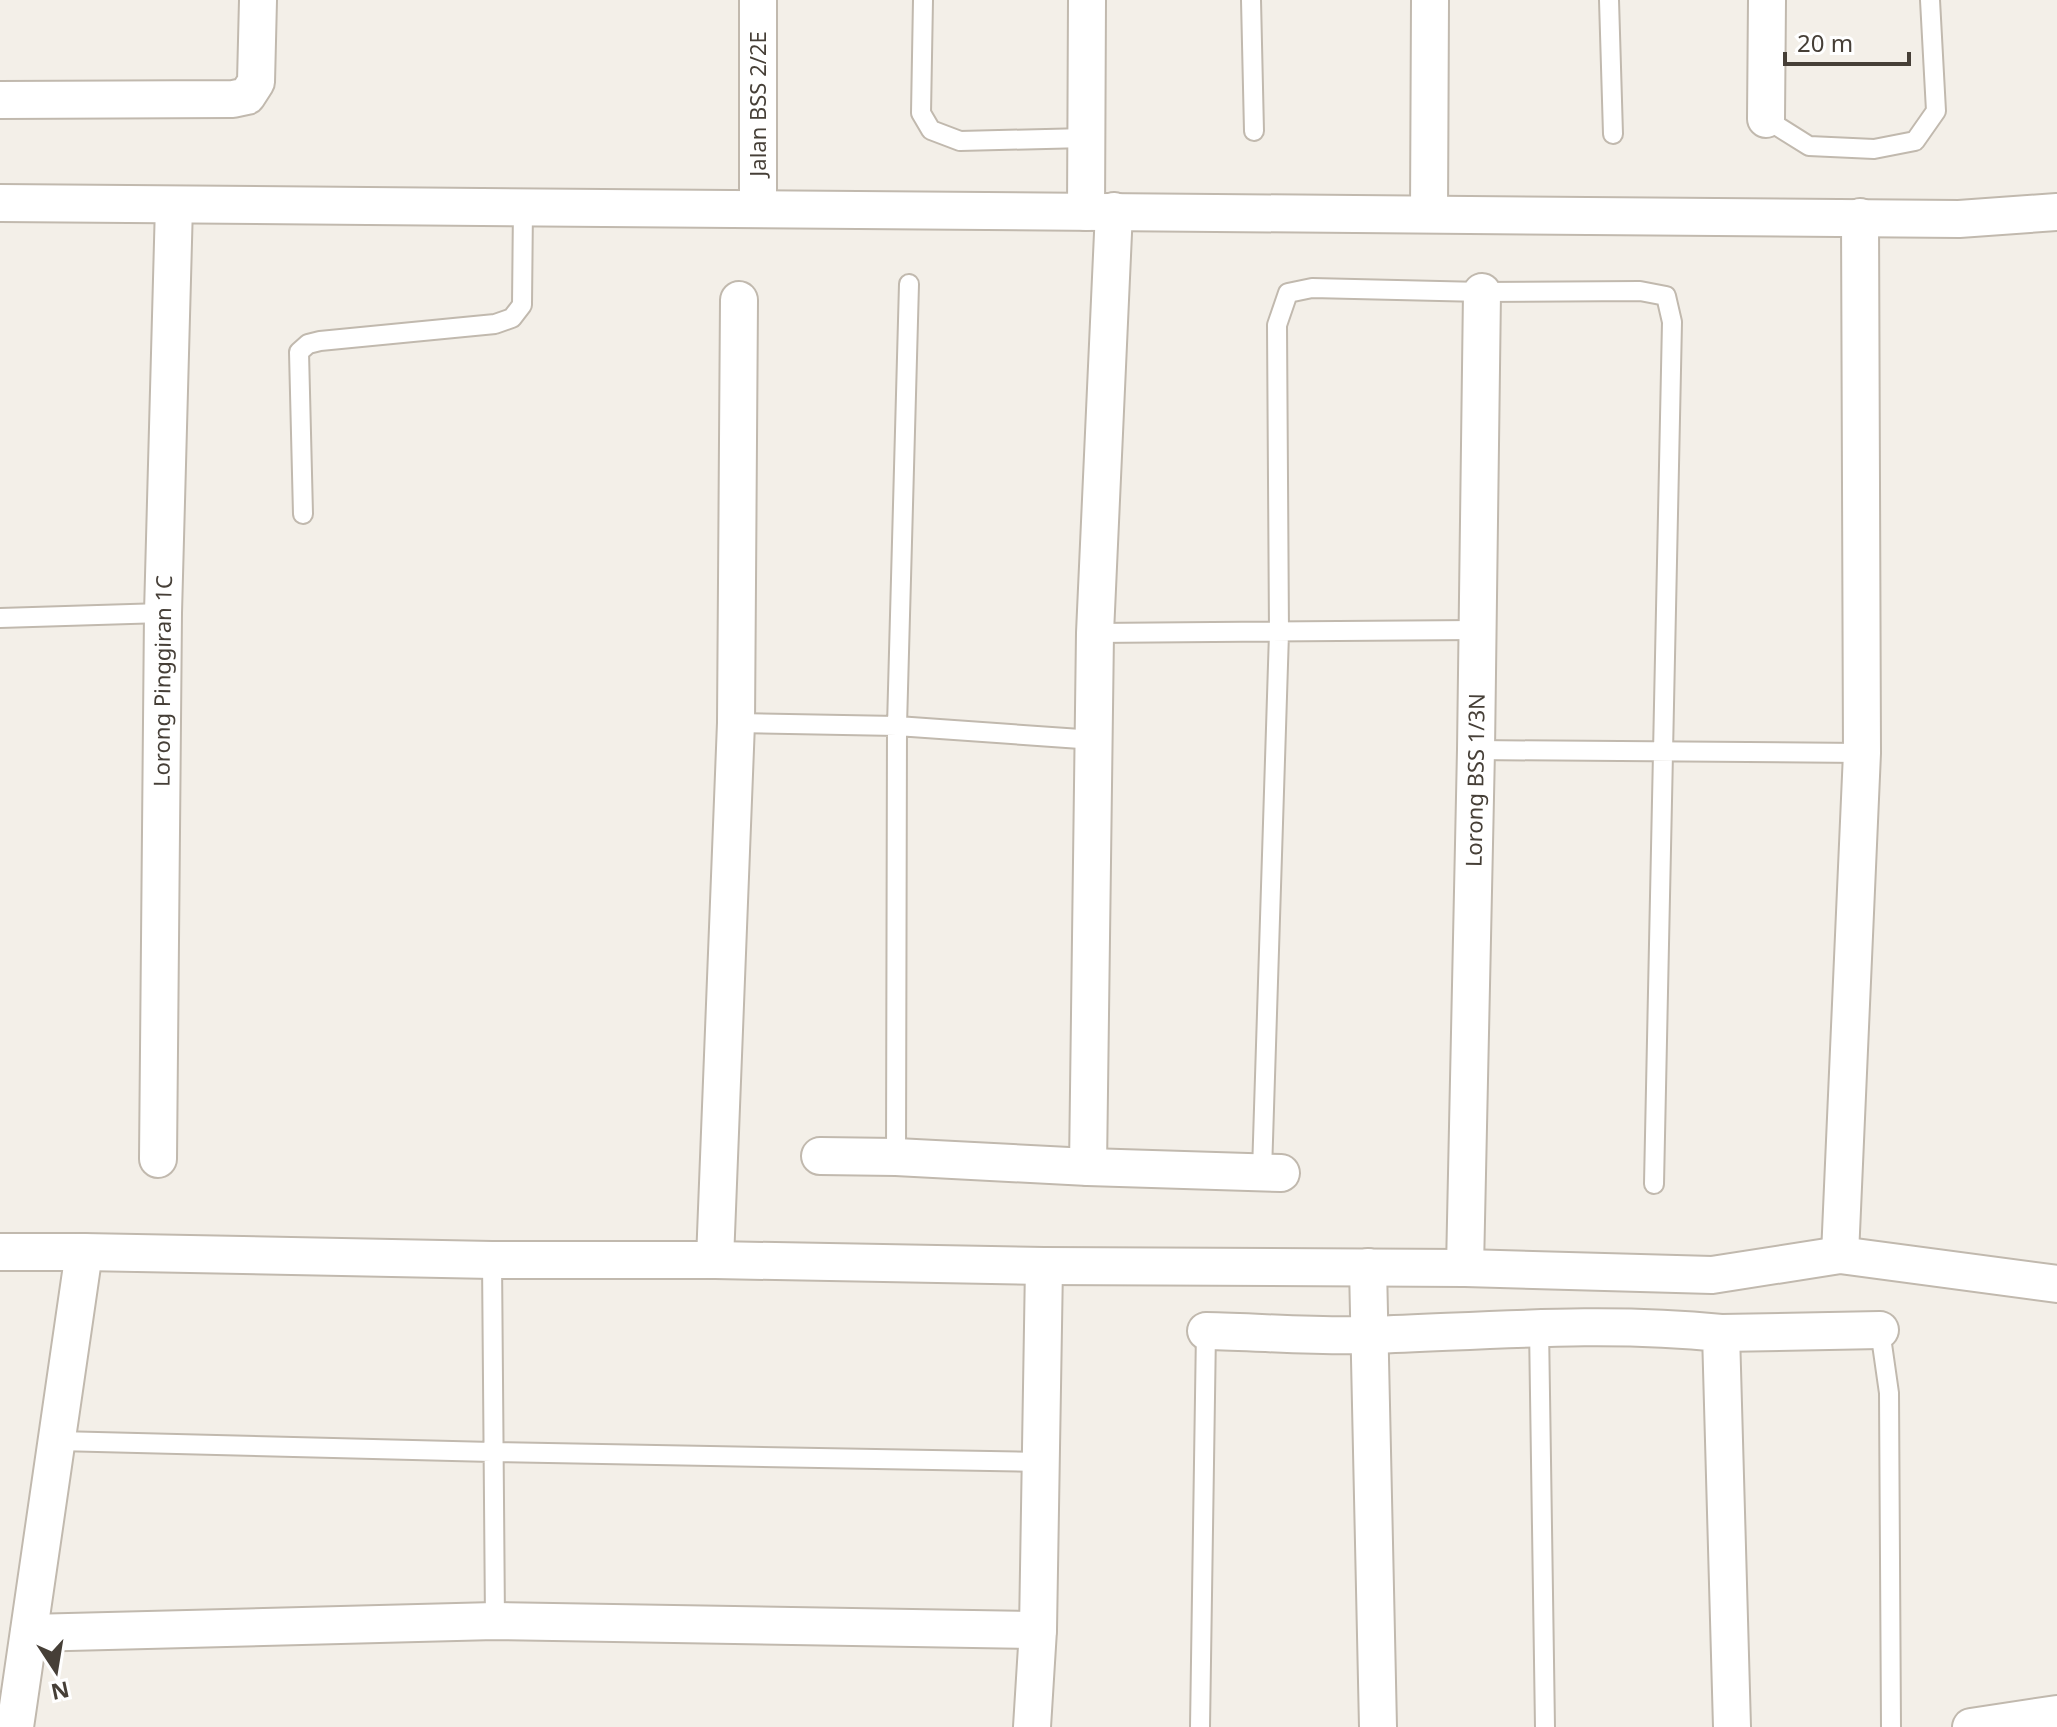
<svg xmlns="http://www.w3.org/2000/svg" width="2057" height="1727" font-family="'Noto Sans',sans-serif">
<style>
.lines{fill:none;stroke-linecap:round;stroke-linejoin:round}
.service-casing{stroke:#c1b9ae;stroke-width:22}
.minor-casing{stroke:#c1b9ae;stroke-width:40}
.service{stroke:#fff;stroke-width:18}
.minor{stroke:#fff;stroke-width:36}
.labels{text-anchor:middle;stroke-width:6;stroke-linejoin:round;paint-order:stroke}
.street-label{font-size:22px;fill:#463f37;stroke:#fff}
</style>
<rect width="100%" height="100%" fill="#f3efe8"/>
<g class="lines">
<defs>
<path id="service" d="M923 0 921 113 931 130 960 141 1086 138
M1251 0 1254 131
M1609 0 1613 134
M1766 119 1809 146 1874 149 1915 141 1936 111 1930 0
M303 514 299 352 308 344 320 341 495 324 512 318 522 305 523 207
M0 618 163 613
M1095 633 1476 630
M736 723 897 726 1095 740
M1476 750 1862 753
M896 1157 897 726 909 284
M1262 1172 1279 633 1277 325 1288 293 1312 288 1482 292 1640 291 1666 296 1672 322 1654 1184
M492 1260 495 1621
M1539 1327 1545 1727
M1880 1330 1889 1393 1891 1727
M58 1441 492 1452 1040 1462
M1200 1727 1206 1331"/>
<g id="minor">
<path d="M0 100 233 99 247 96 256 82 258 0"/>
<path d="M1766 119 1767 0"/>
<path d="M0 203 1959 219 2057 212"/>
<path d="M758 209V0"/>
<path d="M1086 212 1087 0"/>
<path d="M1429 214 1430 0"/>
<path d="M820 1156 896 1157 1088 1167 1281 1173"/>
<path id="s1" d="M158 1159 163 613 174 205"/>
<path d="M1088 1167 1095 633 1114 211"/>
<path d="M0 1252H84L492 1260H715L1044 1266 1465 1268 1712 1275 1840 1255 2057 1284"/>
<path d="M1840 1255 1862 753 1860 217"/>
<path d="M715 1260 736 723 739 300"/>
<path d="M1368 1267 1378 1727"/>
<path id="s2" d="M1465 1268 1476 750 1482 292"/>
<path d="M1206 1331C1261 1332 1317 1337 1372 1335 1489 1331 1604 1321 1721 1333L1732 1727"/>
<path d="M1721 1333 1880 1330"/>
<path d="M29 1633 495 1621 1038 1630"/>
<path d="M15 1727 84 1252"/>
<path d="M1032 1727 1038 1630 1044 1266"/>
<path d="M1971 1727 2057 1714"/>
</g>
</defs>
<use href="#service" class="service-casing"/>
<use href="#minor" class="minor-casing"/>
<use href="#service" class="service"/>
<use href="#minor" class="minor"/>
</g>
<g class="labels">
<g class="street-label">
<text transform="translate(758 104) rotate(-90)" y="8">Jalan BSS 2/2E</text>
<text dy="8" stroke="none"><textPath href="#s1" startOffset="478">Lorong Pinggiran 1C</textPath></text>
<text dy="8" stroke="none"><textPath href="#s2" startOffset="488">Lorong BSS 1/3N</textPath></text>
</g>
</g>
<g transform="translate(56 1671) rotate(168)" stroke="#ffffff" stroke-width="6" paint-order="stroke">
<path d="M0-6L14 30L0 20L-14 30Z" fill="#463f37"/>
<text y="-12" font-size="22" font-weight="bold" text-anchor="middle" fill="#463f37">N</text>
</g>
<path d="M1785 52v12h124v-12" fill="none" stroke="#463f37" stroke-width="4"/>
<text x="1797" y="52" font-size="24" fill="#463f37" stroke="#ffffff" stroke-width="6" paint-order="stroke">20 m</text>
</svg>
